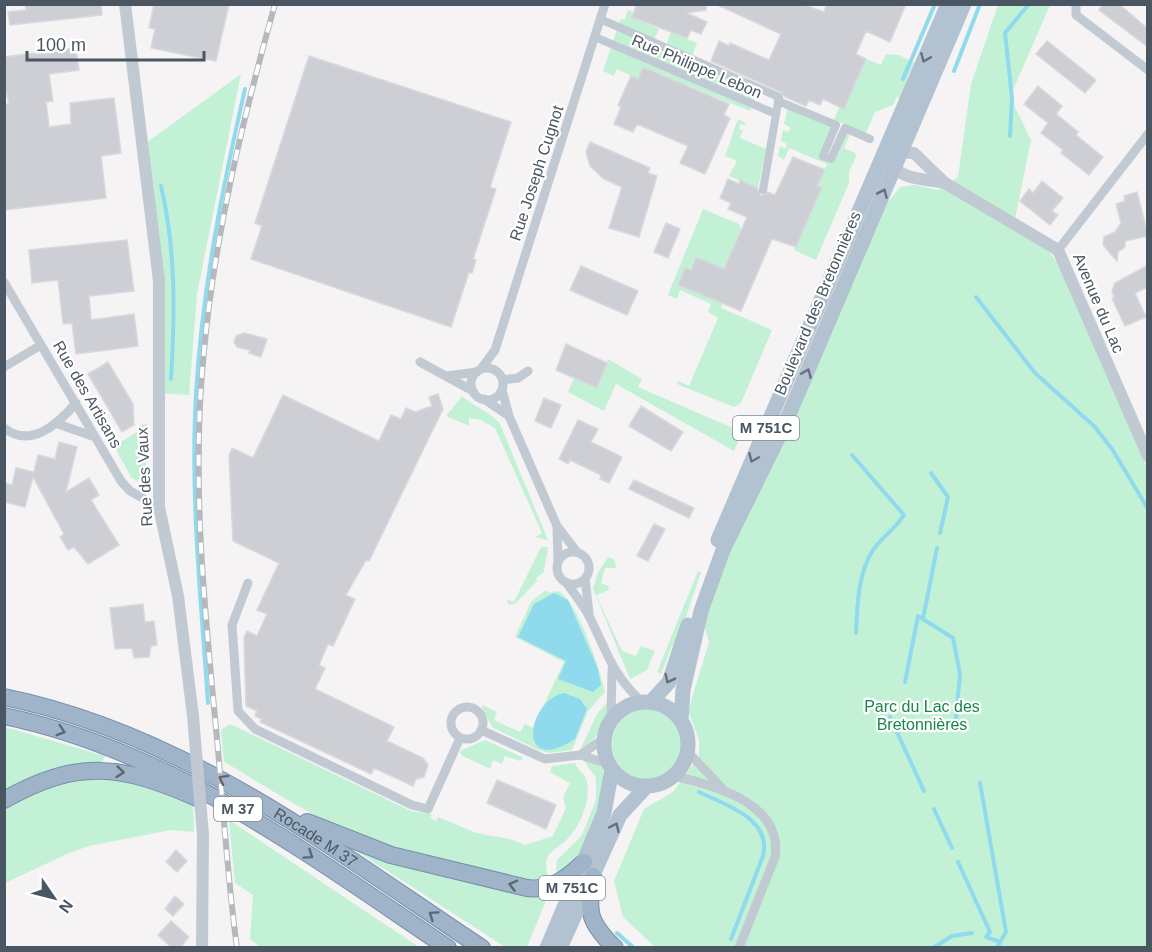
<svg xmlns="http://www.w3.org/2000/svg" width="1152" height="952" font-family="Helvetica,sans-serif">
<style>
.green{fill:#c3f1d5}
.water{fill:#90daee}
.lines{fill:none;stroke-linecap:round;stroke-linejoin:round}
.stream{stroke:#90daee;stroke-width:4}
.building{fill:#cdcfd5;stroke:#d7d9de;stroke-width:1.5}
.trunk-casing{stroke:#7690ad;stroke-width:18}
.pedestrian{stroke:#c1cad2;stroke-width:8}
.minor{stroke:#c1cad2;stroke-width:9}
.tertiary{stroke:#c1cad2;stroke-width:12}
.primary{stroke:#b3c2d1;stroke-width:15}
.trunk{stroke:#9fb4c9;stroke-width:16}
.rail-casing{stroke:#b5b8bd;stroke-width:6}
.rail{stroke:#fff;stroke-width:4;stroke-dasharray:11;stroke-linecap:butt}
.tertiary-bridge{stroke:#c1cad2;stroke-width:12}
.oneway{stroke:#64717d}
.oneway2{stroke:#5b6976}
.labels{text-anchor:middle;stroke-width:4.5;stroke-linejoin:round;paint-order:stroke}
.shield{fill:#fff;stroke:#808990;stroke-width:1.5}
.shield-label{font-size:15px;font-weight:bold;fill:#4a5661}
.street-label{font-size:16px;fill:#4a5661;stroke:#fff}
.park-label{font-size:16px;fill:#17864f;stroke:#fff}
</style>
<rect width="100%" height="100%" fill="#f5f3f3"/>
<path class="green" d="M998 5H1050L1010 97 1031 140 1013 229 1047 248 1060 267 1147 467V947H655L623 917 614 881 644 809 673 792 699 756V740L688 711 709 642 704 625 716 577 886 205 900 187 914 185 938 190 958 177 971 84Z
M628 10 634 13 632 17 659 29 652 44 664 50 671 32 697 43 690 61 758 90 750 111 643 67 638 79 617 69 614 76 603 71 620 20 625 19Z
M886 54 899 55 915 63 908 77 912 80 903 99 897 97 893 105 875 112 866 133 834 120 839 107 844 109 866 59 881 65Z
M241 74 197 294 189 395 158 393 161 305 142 146Z
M788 107 834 128 821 157 832 161 845 131 850 134 844 148 857 154 849 172V183L816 260 794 250 822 188 817 186 827 164 789 148 784 160 778 156 780 146 785 149 787 144 781 141 783 130 788 132 791 128 784 124Z
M738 119 746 123 745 125 740 124 739 129 743 130 740 138 766 149 758 188 729 176 737 161 725 156Z
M703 209 739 224 741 230 724 269 697 257 691 270 685 268 679 285 722 304 721 308 772 330 741 403 734 407 677 384 678 381 689 386 718 318 708 312 711 304 680 290 677 299 668 295Z
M608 359 642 379 638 387 742 432 734 451 616 384 604 411 568 392 574 378 597 387Z
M462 396C474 407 489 411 500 424L548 540 535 537 542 533 495 428 481 420 469 418V426L446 416Z
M147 423 146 474 143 479 137 481 131 477 114 446 137 432 138 426Z
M541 547H548L544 572 536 578 537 581 516 603 509 605 506 599 514 602Z
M608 557 614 559 616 568H605L601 583 608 586 609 590 596 595 622 651 636 656 641 646 655 651 647 670 630 679 593 589 598 573Z
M698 571 701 572 676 647 672 646 661 674 657 672Z
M546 590 548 593 558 591C577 599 601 671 605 692L588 711 572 750 549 753 536 749 492 727 482 707 483 705 497 712 494 720 520 732 525 724 533 728 564 662 515 637 531 602Z
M610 699C607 716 599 743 581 748L597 714Z
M612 744a35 35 0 1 1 70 0a35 35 0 1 1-70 0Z
M230 724 411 811 432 814 430 818 436 821 438 817 476 833 510 839 525 845 553 836 566 808 563 798 570 783 550 772 552 766 575 763C577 770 586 774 587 782 591 799 581 824 570 836 554 855 539 848 550 883L541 886C478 870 412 859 352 833 307 814 266 786 224 762L221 730Z
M5 727 105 756 101 765 5 792Z
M485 740 522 757 523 759 520 761 505 756 502 764 493 760 490 769 461 755 460 751Z
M584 761 596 763 603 768 604 795 574 864 559 879 556 870 557 860 582 835 596 800V778Z
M90 778 130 780 193 803 194 832 171 830 89 846 69 853 5 883V808L39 791Z
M229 820 419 947H260L250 939 253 895 235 883Z
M352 848 549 893 527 947H505Z"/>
<path class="water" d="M554 593 568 600 598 669 601 685 593 692 558 679 566 661 518 637 534 604Z
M564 693 580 699 587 709 575 739C515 778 527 700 564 693Z"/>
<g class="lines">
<path class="stream" d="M954 71 980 4
M903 79 935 4
M1010 136 1012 98 1005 33 1029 4
M161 186C176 250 175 314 171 379
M976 297 1035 373 1094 426 1112 449 1148 509
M852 455 904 515C896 528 882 537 873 550 858 573 857 606 856 633
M931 473 948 497 940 533
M923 619 937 548
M905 682 918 616 953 638 960 674 956 718
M208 703C201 600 190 497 196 394 202 290 222 190 245 89
M890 717 924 791
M980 783 1006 932 1000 942
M699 792C725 805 772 818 763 856L731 939
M934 809 952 848
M958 862 990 932 986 937 1000 942 997 948
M617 933 634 948
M933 948 952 936 972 933"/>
</g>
<path class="building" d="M25 4H101L102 15 10 25 8 12 26 10Z
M154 4H229L216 61 151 48 155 29 149 28Z
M637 4H706V10L687 13 707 22 701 34 691 30 687 38 632 17Z
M715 4H802L824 12 827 4H906L890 42 866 31 856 54 866 59 844 109 823 99 820 105 809 100 806 106 785 97 781 92 711 61 719 41 729 46 730 43 769 60 781 34Z
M1103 4H1119L1148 29V47L1099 10Z
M1047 41 1096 80 1085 93 1036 54Z
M76 48 79 70 49 74 53 101 46 102 49 127 71 124 70 103 114 98 121 153 101 156 106 198 4 210V104H9L4 80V57Z
M309 56 511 122 490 187 496 189 473 259 476 260 472 273 469 272 451 327 251 259 262 226 255 223Z
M643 67 729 104 724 115 730 118 705 174 680 163 688 146 637 124 633 132 614 124 621 107 618 105 631 76 638 79Z
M1038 86 1062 106 1056 114 1078 132 1076 135 1103 157 1089 175 1061 153 1063 150 1041 133 1048 123 1024 104Z
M590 142 650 168 648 173 657 176 639 237 609 228 622 187 604 179 590 166 586 152Z
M793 157 825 170 817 186 822 187 796 247 772 239 741 311 678 285 685 268 691 270 696 257 724 269 747 217 728 209 731 203 720 198 728 179 739 184 740 180 757 188 761 196 768 192 775 195Z
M1042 181 1063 198 1052 211 1058 215 1050 225 1020 201 1029 189 1033 193Z
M1137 192 1148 236 1125 241V247L1118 252 1117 261 1103 245 1104 237 1115 232 1121 223 1116 204 1125 201 1124 196Z
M666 223 680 229 668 258 654 252Z
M127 240 134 291 89 296 91 320 134 314 138 346 76 354 72 323 63 324 58 280 32 283 29 250Z
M1148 265V287L1135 293 1146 317 1125 326 1112 298 1114 297 1112 291 1115 283Z
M581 266 638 291 627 315 570 290Z
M244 333 267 339 261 357 249 353 250 350 237 347 234 342 236 336Z
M566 344 607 363 597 388 556 370Z
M108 362 133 404 134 425 122 432 88 374Z
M438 394 443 409 369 561 366 560 346 595 355 599 333 646 328 644 319 665 325 668 315 689 394 727 387 741 423 758 428 765 424 777 416 779 413 786 374 768 371 774 260 722 262 719 255 716 257 711 246 706 244 638 247 631 257 636 267 614 257 610 279 563 233 541 229 456 232 448 253 458 283 395 379 441 391 415 401 419 406 408 415 412 432 406 429 397Z
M544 398 561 405 551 428 535 421Z
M641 406 683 432 671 451 629 426Z
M578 420 598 429 591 442 622 457 609 483 600 479 601 475 570 460 568 464 559 459Z
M59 442 77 447 66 492 89 478 99 495 91 500 119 545 88 564 74 547 68 550 60 537 64 534 33 477 25 507 4 502V483L12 485 16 468 34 472 38 455 55 459Z
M634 480 694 508 689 518 629 489Z
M654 524 665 529 648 561 637 556Z
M143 604 145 622 154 621 157 645 151 646 149 657 134 658 132 648 115 649 110 608Z
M497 780 556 805 546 829 487 803Z
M176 850 187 861 177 872 166 862Z
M175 896 184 904 173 916 165 909Z
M171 921 189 937 180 948H172L158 935Z"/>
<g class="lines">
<defs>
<g id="trunk">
<path id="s1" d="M4 697C186 734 331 848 482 948"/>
<path d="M4 716C172 751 308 854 448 948"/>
<path d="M4 800C78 758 122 765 197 798"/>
<path d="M307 822 391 855 527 888C551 891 567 878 584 862"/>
<path d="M593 876C587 911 588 922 615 948"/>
</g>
</defs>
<use href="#trunk" class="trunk-casing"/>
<path class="pedestrian" d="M600 19 779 97 763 190
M595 37 776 114
M778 101 836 125 823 156 831 159 845 128 870 139"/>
<path class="minor" d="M1076 4V15L1148 70
M1058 250 1148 134
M4 282 121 481 130 491 159 507
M420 362 473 391
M4 367 41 345
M471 384a16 16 0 1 1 32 0a16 16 0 1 1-32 0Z
M481 369 495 350 605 4
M447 376 477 372
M503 380 518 378 528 371
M484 399 509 416 502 390
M509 416 557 526
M58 424 95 437
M4 428C31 449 58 424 76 403
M557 568a16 16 0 1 1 32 0a16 16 0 1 1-32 0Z
M558 562 557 526 577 552
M585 578 589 613
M566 582C574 594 584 605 590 618 607 652 613 676 642 702
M248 583 232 625 238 711 255 729 412 805 428 809 460 738
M451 723a16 16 0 1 1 32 0a16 16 0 1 1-32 0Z
M611 720 612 669
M481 730 545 759 580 755 605 738
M688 752 722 788
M580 755 609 764
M674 776C714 785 783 803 775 857L739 948"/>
<path class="tertiary" d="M125 4 159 281V507L178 596 193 716
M895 152 914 153 945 183 1058 250 1148 456
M890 162C899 180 927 179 945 183
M202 948 203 835"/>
<path class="primary" d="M718 540 948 4
M604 744a42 42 0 1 1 84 0a42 42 0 1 1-84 0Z
M651 702 669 682 688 625
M681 719 683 690 701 611 723 550 784 426 964 4
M547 948 604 813 612 769
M560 948 620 815 647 786"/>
<use href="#trunk" class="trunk"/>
<defs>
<path id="rail" d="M237 948C227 875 223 801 216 728 204 603 191 477 204 351 215 233 243 119 275 4"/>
</defs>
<use href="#rail" class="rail-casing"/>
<use href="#rail" class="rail"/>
<path class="tertiary-bridge" d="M193 716 203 835"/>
</g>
<defs><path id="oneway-chevron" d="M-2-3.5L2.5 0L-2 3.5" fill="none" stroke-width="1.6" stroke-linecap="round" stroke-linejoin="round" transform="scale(1.5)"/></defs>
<g class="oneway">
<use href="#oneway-chevron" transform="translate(925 58) rotate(113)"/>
<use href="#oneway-chevron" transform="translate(883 193) rotate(-66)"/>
<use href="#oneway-chevron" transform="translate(807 373) rotate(-67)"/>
<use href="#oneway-chevron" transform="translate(753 458) rotate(113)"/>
<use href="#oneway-chevron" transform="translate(669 679) rotate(116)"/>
<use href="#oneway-chevron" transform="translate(615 827) rotate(-65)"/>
</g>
<g class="oneway2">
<use href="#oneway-chevron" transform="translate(61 731) rotate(17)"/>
<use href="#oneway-chevron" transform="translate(120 772) rotate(6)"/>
<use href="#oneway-chevron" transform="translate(223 779) rotate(-151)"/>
<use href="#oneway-chevron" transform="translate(309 855) rotate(34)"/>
<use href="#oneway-chevron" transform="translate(513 885) rotate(-166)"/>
<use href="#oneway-chevron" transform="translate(433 915) rotate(-146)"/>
</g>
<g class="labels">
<g class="shield">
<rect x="733" y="416" width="66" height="24" rx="4.5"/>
<rect x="214" y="797" width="48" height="24" rx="4.5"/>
<rect x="539" y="876" width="66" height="24" rx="4.5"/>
</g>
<g class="shield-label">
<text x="766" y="433">M 751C</text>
<text x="238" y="814">M 37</text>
<text x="572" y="893">M 751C</text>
</g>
<g class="street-label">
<text transform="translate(697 66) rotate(23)" y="6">Rue Philippe Lebon</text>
<text transform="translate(536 173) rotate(-72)" y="6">Rue Joseph Cugnot</text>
<text transform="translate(817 303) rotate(-67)" y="6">Boulevard des Bretonnières</text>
<text transform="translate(1099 303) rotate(67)" y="6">Avenue du Lac</text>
<text transform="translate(88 394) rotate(60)" y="6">Rue des Artisans</text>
<text transform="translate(144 477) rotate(-93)" y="6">Rue des Vaux</text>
<text dy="6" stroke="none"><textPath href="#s1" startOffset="344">Rocade M 37</textPath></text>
</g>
<g class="park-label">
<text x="922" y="712">Parc du Lac des<tspan x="922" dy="18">Bretonnières</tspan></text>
</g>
</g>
<rect width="1152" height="952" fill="none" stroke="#4a5661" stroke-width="12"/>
<g transform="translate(54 898) rotate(125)" stroke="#ffffff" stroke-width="4.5" paint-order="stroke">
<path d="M0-4.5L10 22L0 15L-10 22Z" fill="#4a5661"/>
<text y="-9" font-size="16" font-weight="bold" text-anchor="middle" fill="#4a5661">N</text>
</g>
<path d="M27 51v9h177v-9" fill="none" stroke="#4a5661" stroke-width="3"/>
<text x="36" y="51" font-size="18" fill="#4a5661" stroke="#ffffff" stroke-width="4.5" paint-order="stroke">100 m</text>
</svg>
